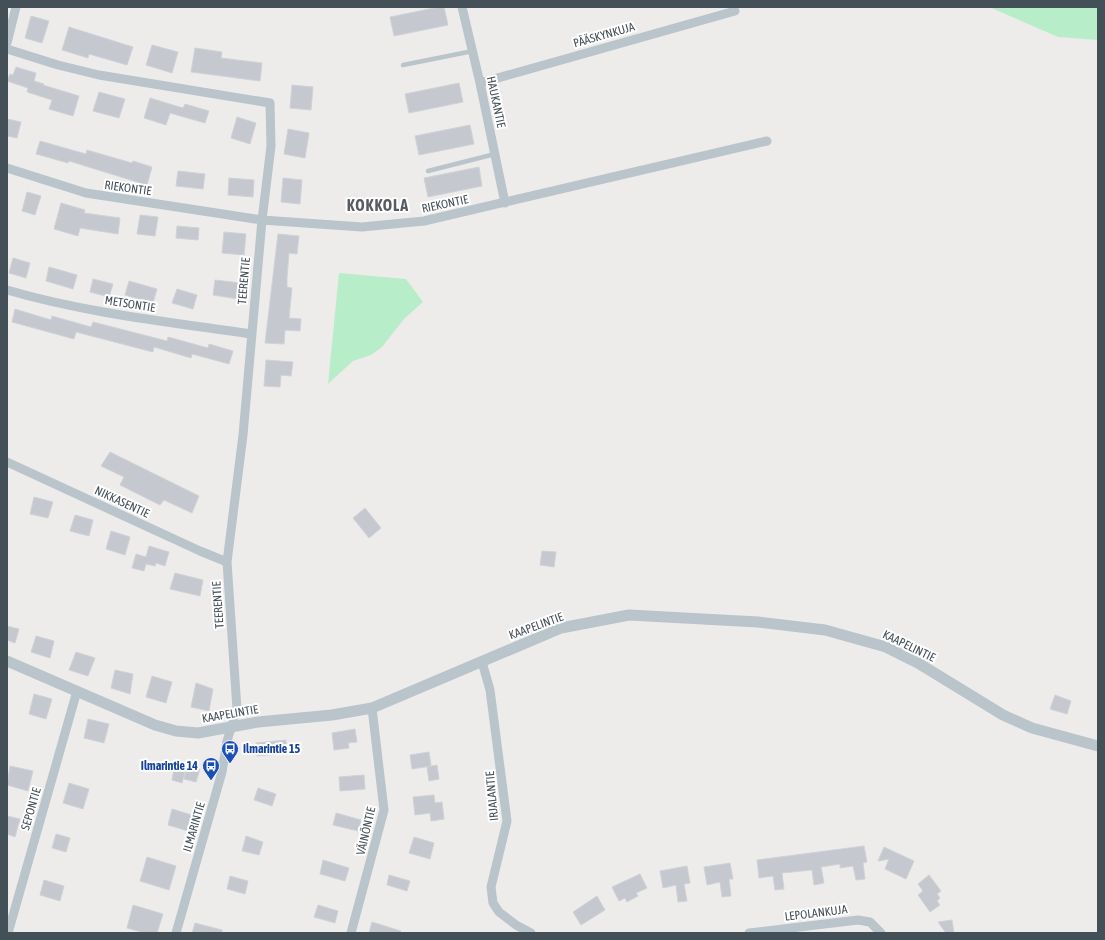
<svg xmlns="http://www.w3.org/2000/svg" width="1105" height="940" font-family="'Asap Condensed',sans-serif">
<style>
.green{fill:#b8edca}
.building{fill:#c5c8ce;stroke:#cfd2d7}
.lines{fill:none;stroke-linecap:round;stroke-linejoin:round}
.service{stroke:#b9c4cb;stroke-width:4.5}
.minor{stroke:#b9c4cb;stroke-width:9}
.tertiary{stroke:#b9c4cb;stroke-width:11}
.labels{text-anchor:middle;stroke-width:4;stroke-linejoin:round;paint-order:stroke}
.street-label{font-size:12px;fill:#445058;stroke:#fff}
.transit-label{font-size:12px;font-weight:bold;fill:#164399;stroke:#fff;text-anchor:start}
.district-label{font-size:16px;font-weight:bold;letter-spacing:1px;fill:#585c60;stroke:#fff}
</style>
<rect width="100%" height="100%" fill="#eeebeb"/>
<path class="green" d="M989 7H1098V40L1058 37Z
M339 273 406 279 423 302 404 319 382 347 371 355 353 361 328 384Z"/>
<path class="building" d="M439 7H444L448 25 394 36 390 17Z
M31 16 49 21 42 43 25 38Z
M69 27 133 47 127 65 89 54 88 58 62 50Z
M152 45 178 52 172 73 146 65Z
M195 48 222 52 221 58 262 63 260 81 191 72Z
M16 67 36 73 34 81 44 84 43 85 79 96 73 116 49 109 52 100 27 92 28 88 7 81 10 74 13 75Z
M459 83 463 102 409 113 405 94Z
M292 85 313 87 311 110 290 108Z
M99 92 125 99 119 118 93 111Z
M150 98 183 108 185 104 209 111 205 123 170 113 166 125 144 118Z
M237 117 256 123 250 144 231 138Z
M7 119 21 122 17 138 7 136Z
M470 125 474 144 419 155 415 136Z
M288 129 309 133 305 158 284 154Z
M40 141 86 154 87 150 132 163 133 161 152 167 147 185 69 161 68 163 36 154Z
M479 167 482 186 428 197 424 178Z
M178 171 205 174 203 189 176 186Z
M229 178 254 180 253 197 228 195Z
M283 178 302 180 300 204 281 202Z
M27 192 41 196 35 215 22 211Z
M61 203 85 210 84 213 120 218 118 234 80 228 78 236 54 229Z
M140 215 158 217 155 236 137 234Z
M177 226 199 228 198 240 176 238Z
M224 232 246 234 244 255 222 253Z
M278 234 299 236 297 254 289 253 287 278V287L292 288 289 318 301 319 300 331 285 330 284 344 265 343Z
M13 258 30 263 26 278 9 273Z
M49 267 77 275 73 289 46 281Z
M93 279 113 284 109 297 90 292Z
M215 280 240 283 238 299 213 295Z
M129 281 157 289 153 303 125 295Z
M177 289 197 295 193 309 172 303Z
M15 309 51 320 52 316 91 327 93 322 167 341 168 337 208 348 209 344 233 351 229 364 192 354 191 358 154 347 153 352 76 332 74 339 12 322Z
M266 360 293 362 291 376 281 375 280 387 264 386Z
M110 452 199 496 192 513 164 500 160 505 120 485 124 477 101 466Z
M34 497 53 502 48 518 30 514Z
M365 508 381 528 369 538 353 518Z
M75 515 93 520 89 536 70 531Z
M111 531 130 537 125 555 106 549Z
M149 546 169 552 165 566 156 563 155 566 146 564 144 571 132 568 136 554 146 557Z
M542 551 556 552 554 567 540 565Z
M175 573 203 580 200 596 170 589Z
M7 626 19 629 15 643 7 640Z
M36 636 54 641 50 658 31 652Z
M76 652 95 658 88 676 69 670Z
M115 670 133 674 130 694 111 688Z
M152 676 172 682 166 703 146 697Z
M196 683 213 689 209 711 191 707Z
M34 694 52 699 46 719 29 714Z
M1055 695 1071 701 1067 714 1050 709Z
M88 719 109 724 104 743 84 738Z
M355 729 357 742 348 743 349 748 334 750 332 733Z
M286 740 287 753 257 756 256 743Z
M429 752 431 766 412 769 410 755Z
M437 765 439 779 429 781 427 767Z
M10 766 33 771 28 791 7 785Z
M187 766 200 769 196 782 184 779Z
M174 769 185 772 182 783 172 780Z
M364 775 365 789 340 791 339 777Z
M69 783 89 789 83 809 63 803Z
M258 788 276 794 272 806 254 800Z
M434 795 435 803 442 802 444 819 431 821 430 813 415 815 413 797Z
M172 809 192 815 188 831 168 825Z
M336 813 361 820 358 831 333 825Z
M7 816 20 819 15 837 7 834Z
M56 834 70 838 66 852 52 848Z
M246 836 263 842 259 855 242 851Z
M414 837 434 843 430 859 409 853Z
M864 846 867 862 863 863 865 879 856 880 853 866 840 868V864L821 867 824 883 814 885 812 870 782 873 784 889 775 890 773 876 759 878 757 860Z
M884 847 914 861 906 879 885 869 889 859 878 861Z
M147 857 176 866 169 890 140 881Z
M323 860 349 868 345 881 320 874Z
M730 863 733 879H729L731 896 722 897 720 882 707 885 704 867Z
M687 866 690 883 684 884 687 901 678 902 676 885 663 888 660 871Z
M640 874 647 888 636 893 638 896 627 902 625 898 619 901 612 887Z
M389 875 410 881 407 891 387 885Z
M929 875 941 891 937 894 940 898 937 901 940 905 930 912 918 895 923 891 918 884Z
M230 876 248 881 245 894 227 889Z
M44 880 64 886 60 901 40 895Z
M597 896 605 910 581 925 573 912Z
M133 905 163 914 157 933H145L127 928Z
M318 905 338 911 335 923 314 917Z
M952 920 954 933H946L938 922Z
M372 922 401 931 400 933H369Z
M195 923 222 930V933H192Z"/>
<g class="lines">
<path class="service" d="M403 65 473 51
M428 171 495 154"/>
<path class="minor" d="M462 7 480 83 505 203
M7 43 16 7
M7 49 58 65 99 75 270 103 271 146 262 220 243 435 227 562 237 709 227 741 222 772 176 933
M480 83 735 11
M7 168 86 193 262 220 362 227 424 221 767 141
M7 290C86 313 169 322 251 334
M7 462 200 551 227 562
M482 662 490 690 507 821 491 887 493 903 499 912 516 925 531 933
M8 933 77 691
M351 933 384 810 372 708
M749 933 858 920 870 922 881 933"/>
<path class="tertiary" d="M7 661 155 725 176 731 198 733 258 722 332 715 372 708 561 628 629 615 758 622 825 630 886 647 918 663 1003 715 1032 728 1098 746"/>
</g>
<defs>
<symbol id="bus-pin" viewBox="-11 -11 22 30"><path d="M0 17L-7.5 6A9.5 9.5 0 1 1 7.5 6Z" fill="#1a4fb4" stroke="#fff"/><path d="M-5-6H5V4H4V6H2V4H-2V6H-4V4H-5ZM-3.5-4V0h7V-4ZM-3.5 1.2v1.5H-2V1.2ZM2 1.2v1.5H3.5V1.2Z" fill="#fff"/></symbol>
</defs>
<g fill-rule="evenodd">
<use href="#bus-pin" x="220" y="739" width="20" height="27"/>
<use href="#bus-pin" x="201" y="756" width="20" height="27"/>
</g>
<g class="labels">
<g class="street-label">
<text transform="translate(604 35) rotate(-16)" y="4">PÄÄSKYNKUJA</text>
<text transform="translate(496 102) rotate(78)" y="4">HAUKANTIE</text>
<text transform="translate(128 188) rotate(8)" y="4">RIEKONTIE</text>
<text transform="translate(445 204) rotate(-12)" y="4">RIEKONTIE</text>
<text transform="translate(244 281) rotate(-85)" y="4">TEERENTIE</text>
<text transform="translate(130 304) rotate(9)" y="4">METSONTIE</text>
<text transform="translate(122 502) rotate(25)" y="4">NIKKASENTIE</text>
<text transform="translate(218 605) rotate(-94)" y="4">TEERENTIE</text>
<text transform="translate(536 626) rotate(-20)" y="4">KAAPELINTIE</text>
<text transform="translate(909 646) rotate(26)" y="4">KAAPELINTIE</text>
<text transform="translate(230 714) rotate(-10)" y="4">KAAPELINTIE</text>
<text transform="translate(492 796) rotate(-95)" y="4">IRJALANTIE</text>
<text transform="translate(31 809) rotate(-74)" y="4">SEPONTIE</text>
<text transform="translate(194 827) rotate(-74)" y="4">ILMARINTIE</text>
<text transform="translate(366 831) rotate(-77)" y="4">VÄINÖNTIE</text>
<text transform="translate(816 913) rotate(-7)" y="4">LEPOLANKUJA</text>
</g>
<g class="transit-label">
<text x="243" y="753">Ilmarintie 15</text>
<text x="198" y="770" text-anchor="end">Ilmarintie 14</text>
</g>
<g class="district-label">
<text x="378" y="211">KOKKOLA</text>
</g>
</g>
<rect width="1105" height="940" fill="none" stroke="#445058" stroke-width="16"/>
</svg>
